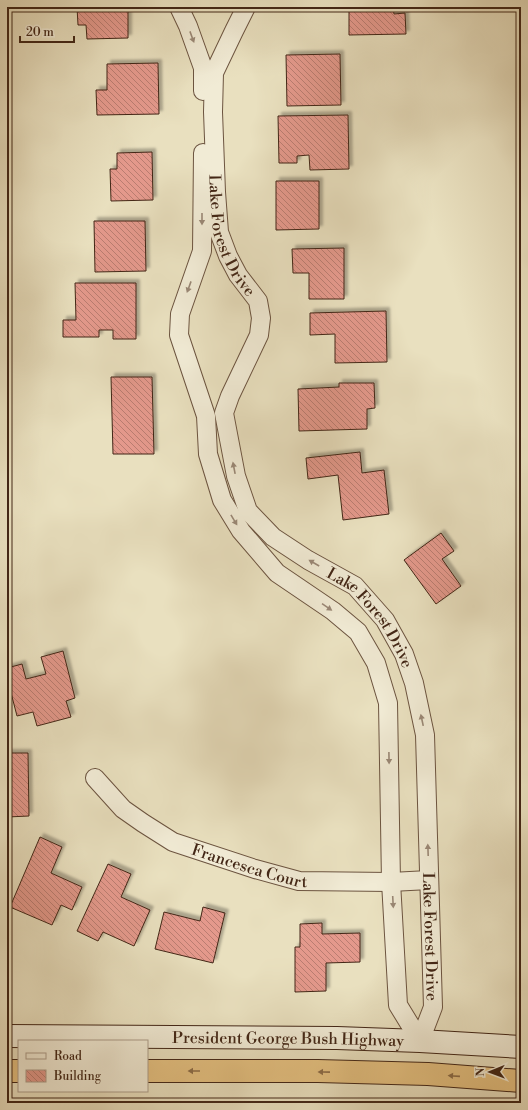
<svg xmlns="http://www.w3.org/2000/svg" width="528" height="1110" font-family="'Libre Bodoni',serif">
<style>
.building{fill:url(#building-back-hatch);stroke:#422616;filter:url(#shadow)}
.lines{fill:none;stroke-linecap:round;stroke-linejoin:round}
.street-casing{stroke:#6c5440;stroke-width:20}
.secondary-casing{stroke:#422616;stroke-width:24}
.highway-casing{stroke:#422616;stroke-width:24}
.street{stroke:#f1ebd5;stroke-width:18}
.secondary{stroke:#f1ebd5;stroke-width:22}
.highway{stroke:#e4c080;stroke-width:22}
.oneway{fill:#9a8876}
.oneway2{fill:#8b6b46}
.labels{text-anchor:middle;stroke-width:3.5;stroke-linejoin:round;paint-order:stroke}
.street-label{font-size:16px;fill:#422616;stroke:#f1ebd5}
</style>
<defs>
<pattern id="building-back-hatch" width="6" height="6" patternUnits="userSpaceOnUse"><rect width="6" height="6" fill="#e4998c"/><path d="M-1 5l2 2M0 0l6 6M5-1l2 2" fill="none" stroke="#ba7d71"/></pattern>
<filter id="shadow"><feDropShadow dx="3.5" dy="-3.5" stdDeviation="1" flood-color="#0004"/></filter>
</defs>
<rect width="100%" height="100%" fill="#e9e0bf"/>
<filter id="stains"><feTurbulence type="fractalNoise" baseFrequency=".005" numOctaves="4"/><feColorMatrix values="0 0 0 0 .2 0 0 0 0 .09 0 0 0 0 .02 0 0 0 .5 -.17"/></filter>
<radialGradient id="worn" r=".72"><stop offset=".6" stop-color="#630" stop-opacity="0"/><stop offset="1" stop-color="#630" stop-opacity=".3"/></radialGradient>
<path class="building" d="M77 7H128V38L87 39 86 25H78Z
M349 7H393L394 14 405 13 406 34 349 35Z
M340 54 341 105 287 106 286 55Z
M158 63 159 114 97 115 96 90H107V64Z
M348 115 349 169 310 170 309 155 297 156V163H279L278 116Z
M152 152 153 200 111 201 110 169H117V153Z
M276 181H319V229L276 230Z
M94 221H145L146 271 95 272Z
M344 248V299H309V273H293L292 249Z
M75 283H136V339H113V330H99V337H63V320H76Z
M386 311 387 362 335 363V334L310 335V313Z
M111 377H152L154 454H113Z
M339 383H374L375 408 367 409V429L299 431 298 389 339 387Z
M360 452 362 473 384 470 389 514 343 520 338 475 308 479 306 458Z
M441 533 454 551 442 559 461 586 436 604 404 560Z
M63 651 75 698 66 701 71 717 37 726 33 712 17 716 10 689 7 690V668L22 664 26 679 46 674 41 657Z
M7 753H28L29 816 7 817Z
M40 837 62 847 51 873 82 887 72 910 61 905 52 925 10 907Z
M108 864 131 874 121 897 150 910 134 946 103 932 98 941 77 931Z
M203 907 225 913 213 963 155 949 164 912 200 921Z
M322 923V934L360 933V962L326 963V991L295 992V947H300V924Z"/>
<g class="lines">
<defs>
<g id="street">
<path d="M179 7 188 26 203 68V91"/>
<path id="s1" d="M246 7 234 31 214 73 213 112 216 192 219 232 228 256 238 275 258 301 261 318 259 335 230 396 224 413 236 476 248 511 273 537 308 560 355 586 385 620 404 654 414 683 425 735 433 1007 420 1041"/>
<path d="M203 153 202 251 180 314 179 335 206 416 208 454 222 500 241 531 277 573 333 611 358 632 376 663 388 703 391 882 398 1005 420 1041"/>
<path id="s2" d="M95 778 123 809 143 823 173 842 255 869 299 881 391 882 429 880"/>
</g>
<g id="secondary">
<path id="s3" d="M7 1036 337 1038 420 1041 521 1047"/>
</g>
<path id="highway" d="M7 1071H19
M147 1071H318L428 1074 521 1081"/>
</defs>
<use href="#street" class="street-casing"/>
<use href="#secondary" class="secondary-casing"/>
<use href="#highway" class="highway-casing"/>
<use href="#street" class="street"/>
<use href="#secondary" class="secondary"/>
<use href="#highway" class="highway"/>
</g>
<defs><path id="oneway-solid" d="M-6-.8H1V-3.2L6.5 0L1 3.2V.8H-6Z"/></defs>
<g class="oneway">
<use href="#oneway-solid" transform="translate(192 37) rotate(70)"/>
<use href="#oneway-solid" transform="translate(202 219) rotate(90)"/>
<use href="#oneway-solid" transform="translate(189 287) rotate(110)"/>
<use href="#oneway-solid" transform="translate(234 468) rotate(-101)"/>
<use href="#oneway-solid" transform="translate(234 520) rotate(59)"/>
<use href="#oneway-solid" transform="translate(314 563) rotate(-150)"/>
<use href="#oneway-solid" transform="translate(327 607) rotate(34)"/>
<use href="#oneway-solid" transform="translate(422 720) rotate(-102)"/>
<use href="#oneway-solid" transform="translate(389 758) rotate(89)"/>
<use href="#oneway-solid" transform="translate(428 850) rotate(-92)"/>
<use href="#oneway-solid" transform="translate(393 902) rotate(87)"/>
</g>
<g class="oneway2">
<use href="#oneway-solid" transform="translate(194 1071) rotate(-180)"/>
<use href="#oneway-solid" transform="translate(324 1072) rotate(-179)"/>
<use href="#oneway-solid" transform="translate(454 1076) rotate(-176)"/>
</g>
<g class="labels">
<g class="street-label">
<text dy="6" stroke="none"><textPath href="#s1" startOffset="239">Lake Forest Drive</textPath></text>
<text dy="6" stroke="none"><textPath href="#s1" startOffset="699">Lake Forest Drive</textPath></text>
<text dy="6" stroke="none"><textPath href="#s2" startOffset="182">Francesca Court</textPath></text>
<text dy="6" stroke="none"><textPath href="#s1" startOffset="1035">Lake Forest Drive</textPath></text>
<text dy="6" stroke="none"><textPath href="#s3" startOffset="281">President George Bush Highway</textPath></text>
</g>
</g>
<rect width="528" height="1110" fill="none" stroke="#e9e0bf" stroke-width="24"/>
<rect x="8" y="8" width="512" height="1094" fill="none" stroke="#422616" stroke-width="2"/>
<rect x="12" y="12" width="504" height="1086" fill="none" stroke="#422616"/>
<rect x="18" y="1040" width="130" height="52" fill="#f1ebd5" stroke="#ab9c89"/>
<rect x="26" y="1053" width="20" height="6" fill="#f1ebd5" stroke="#ab9c89"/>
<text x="54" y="1060" font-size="12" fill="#422616">Road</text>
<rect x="26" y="1070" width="20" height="12" fill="url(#building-back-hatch)" stroke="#ab9c89"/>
<text x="54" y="1080" font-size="12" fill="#422616">Building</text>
<g transform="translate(490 1072) rotate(269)" stroke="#f1ebd5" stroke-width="3" paint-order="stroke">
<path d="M0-3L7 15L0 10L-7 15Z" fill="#422616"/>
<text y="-6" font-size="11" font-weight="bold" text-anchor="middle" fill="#422616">N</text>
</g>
<path d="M20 36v6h54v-6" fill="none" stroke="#422616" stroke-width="2"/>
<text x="26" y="36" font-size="12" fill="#422616" stroke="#f1ebd5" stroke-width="3" paint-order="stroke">20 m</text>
<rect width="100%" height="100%" filter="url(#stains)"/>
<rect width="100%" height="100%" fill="url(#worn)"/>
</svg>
